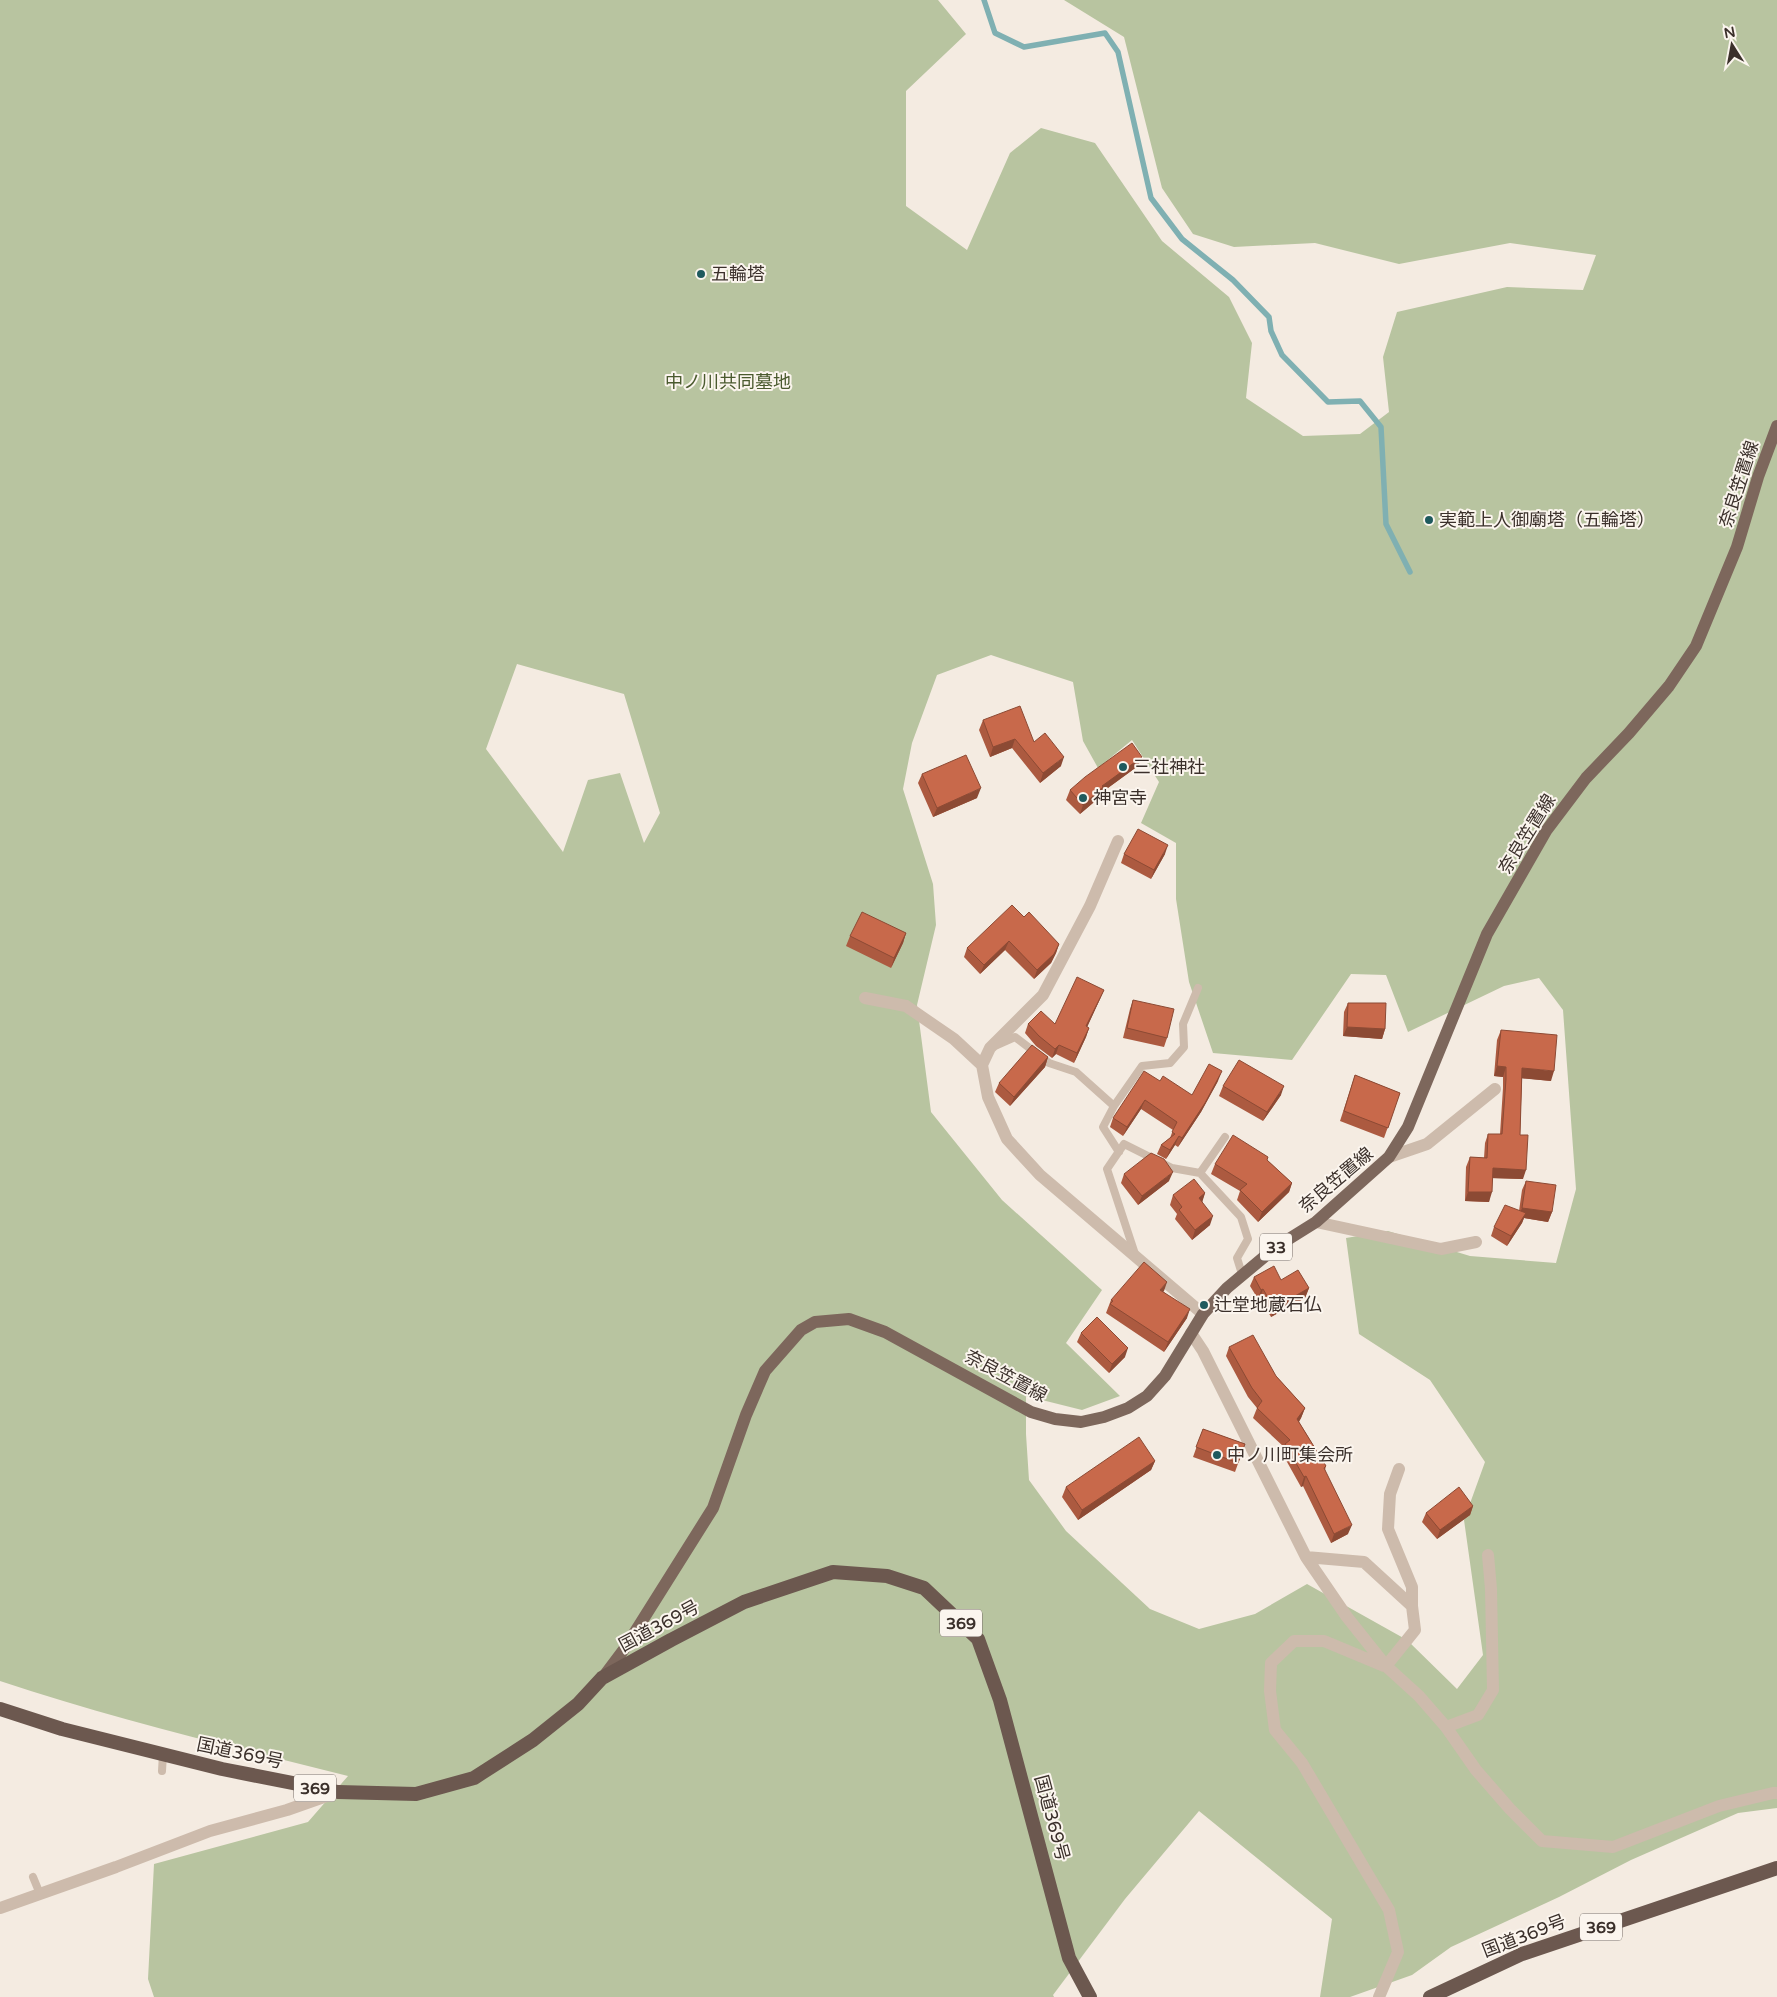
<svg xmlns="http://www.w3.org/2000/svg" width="1777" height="1997" font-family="'Varela Round','Noto Sans JP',sans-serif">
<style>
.green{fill:#b8c4a0;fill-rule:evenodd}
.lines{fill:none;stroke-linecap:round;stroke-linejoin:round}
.stream{stroke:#7fb0b2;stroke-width:5.5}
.service{stroke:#cdbbac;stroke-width:8}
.minor{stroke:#cdbbac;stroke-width:12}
.primary{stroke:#7d675c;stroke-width:12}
.trunk{stroke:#6c584f;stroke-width:14}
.wall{fill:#ac5a40}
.shaded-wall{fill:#8c4a34}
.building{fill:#c8694b;stroke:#8c4a34}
.poi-dot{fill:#1f5a5e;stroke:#fbf5ee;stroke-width:2}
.labels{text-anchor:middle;stroke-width:4;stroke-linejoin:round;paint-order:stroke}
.shield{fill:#fbf5ee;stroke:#756b66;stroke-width:1}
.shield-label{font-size:16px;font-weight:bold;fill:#3b302b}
.poi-label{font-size:18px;fill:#3b302b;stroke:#fbf5ee;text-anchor:start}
.park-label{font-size:18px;fill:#4a5a2e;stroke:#fbf5ee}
.street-label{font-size:18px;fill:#3b302b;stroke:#fbf5ee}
</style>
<rect width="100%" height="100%" fill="#f4ebe1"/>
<path class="green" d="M0 0H938L966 34 906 91V206L967 250 1010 153 1041 128 1095 143 1162 241 1229 297 1252 343 1246 398 1303 436 1360 434 1389 412 1383 357 1397 312 1507 287 1583 290 1596 255 1510 243 1399 264 1315 243 1234 247 1193 234 1162 188 1124 37 1064 0H1777V1808L1738 1813 1631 1860 1559 1897 1451 1947 1412 1975 1350 1997H1320L1332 1919 1199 1811 1125 1899 1053 1995 1054 1997H154L148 1979 154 1864 308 1822 348 1776C232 1747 114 1719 0 1681ZM991 655 1073 682 1083 741 1098 768 1132 740 1159 782 1141 823 1176 843V899L1189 982 1213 1053 1292 1060 1351 974 1386 975 1408 1032 1504 986 1539 978 1563 1010 1576 1189 1556 1263 1470 1256 1388 1231 1346 1238 1359 1334 1430 1380 1485 1462 1464 1520 1483 1655 1457 1689 1407 1640 1307 1584 1255 1614 1199 1629 1150 1609 1066 1531 1029 1480 1026 1434V1396L1082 1410 1120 1396 1066 1343 1102 1290 1002 1200 931 1112 917 1005 936 925 933 884 903 789 912 743 937 675ZM517 664 624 694 660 813 644 843 620 773 588 780 563 852 486 749Z"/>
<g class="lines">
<path class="stream" d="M984 0 995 33 1024 47 1105 33 1118 52 1151 198 1182 239 1233 280 1269 317 1271 331 1282 355 1328 402 1360 401 1381 427 1386 524 1410 572"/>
<path class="service" d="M997 1045 1015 1037 1049 1063 1076 1072 1114 1106
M1119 1152 1103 1127 1114 1106 1142 1066 1170 1063 1184 1047 1183 1024 1198 988
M1200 1173 1225 1137
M1135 1254 1107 1169 1124 1144 1172 1168 1200 1173 1241 1217 1248 1239 1237 1258 1242 1274
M162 1771 163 1754
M33 1877 40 1894"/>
<path class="minor" d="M1118 841 1090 906 1043 995 990 1048 982 1065 988 1097 1007 1139 1040 1175 1203 1314
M865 998 906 1006 954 1039 982 1065
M1389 1157 1427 1144 1495 1089
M1316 1222 1441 1249 1476 1242
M1191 1333 1203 1351 1306 1557 1347 1617 1386 1666 1419 1696 1446 1727 1476 1770 1510 1809 1542 1841 1613 1847 1719 1806 1773 1793H1777
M1399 1469 1390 1494 1388 1529 1412 1587V1606
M1306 1557 1364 1562 1412 1606 1415 1630 1386 1666
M1446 1727 1478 1715 1493 1690 1491 1589 1488 1555
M0 1908 116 1867 210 1831 287 1810 338 1792
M1379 1997 1398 1952 1389 1910 1302 1763 1275 1730 1270 1691 1271 1663 1294 1641H1324L1384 1666"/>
<path class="primary" d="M604 1676 625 1648 713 1508 746 1415 765 1371 801 1330 815 1322 849 1319 885 1332 1031 1412 1055 1419 1081 1422 1104 1417 1128 1408 1147 1396 1165 1376 1203 1314 1227 1288 1276 1247 1316 1222 1389 1157 1408 1127 1487 934 1546 831 1586 778 1629 733 1669 686 1696 646 1737 547 1758 477 1777 426"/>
<path class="trunk" d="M0 1709 62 1729 222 1769 338 1792 416 1794 474 1778 533 1740 578 1704 602 1678 671 1640 744 1602 833 1572 887 1576 924 1588 978 1639 1000 1700 1069 1958 1090 1997
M1430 1997 1522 1954 1777 1868"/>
</g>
<path class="wall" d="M983 720 1034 742 1061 766 1040 783 1012 748 990 757 979 730Z
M1142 757 1138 766 1101 793 1100 797 1080 814 1066 800 1070 790Z
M922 774 977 798 933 817 918 783Z
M1124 854H1165L1151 879 1121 863Z
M1024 917 1059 944 1056 953 1051 963 1034 979 1005 950 980 974 964 957 967 948Z
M906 933 903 943 891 968 846 946 850 936Z
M1104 990 1100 999 1087 1027 1089 1028 1086 1037 1074 1063 1056 1054 1052 1058 1036 1046 1025 1033 1028 1024H1055Z
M1133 1000 1167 1038 1164 1047 1123 1038 1130 1009Z
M1348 1003 1385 1029 1382 1039 1343 1036 1344 1012Z
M1501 1030 1551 1081 1522 1078 1520 1135 1523 1179 1492 1178 1489 1202 1465 1201 1466 1167 1470 1157 1484 1158 1485 1143 1488 1134H1500L1503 1088V1077L1494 1076 1497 1040Z
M1048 1057 1045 1067 1010 1106 995 1092 999 1083Z
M1355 1075 1400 1093 1384 1138 1340 1121Z
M1160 1081 1192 1095 1218 1081 1201 1112 1178 1147 1175 1145 1166 1159 1157 1154 1161 1145 1170 1138 1173 1130 1141 1109 1123 1136 1110 1127 1113 1118Z
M1223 1086 1281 1095 1263 1121 1219 1096Z
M1267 1160 1292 1183 1289 1192 1258 1222 1237 1200 1240 1191 1211 1174 1215 1164Z
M1124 1174 1169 1181 1138 1205 1121 1183Z
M1526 1181 1552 1212 1548 1222 1524 1218 1522 1223 1507 1246 1491 1236 1494 1227 1519 1211 1522 1190Z
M1205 1193 1202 1201 1210 1225 1192 1240 1175 1219 1177 1214 1170 1205 1173 1195Z
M1254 1277 1281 1280 1309 1288 1305 1298 1271 1317 1260 1298 1258 1299 1250 1286Z
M1164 1292 1187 1318 1164 1352 1106 1313 1111 1300Z
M1081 1333 1125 1357 1109 1373 1077 1342Z
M1229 1347 1276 1376 1305 1408 1301 1418 1299 1422 1326 1466 1325 1470 1348 1534 1331 1543 1303 1486 1301 1487 1282 1453 1284 1447 1253 1418 1257 1408 1248 1397 1226 1356Z
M1203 1429 1245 1444 1235 1472 1193 1457Z
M1155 1461 1151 1470 1078 1520 1062 1497 1066 1487Z
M1473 1506 1470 1515 1437 1539 1422 1522 1426 1513Z"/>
<path class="shaded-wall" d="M1015 739 1012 748 990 757 993 747Z
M1064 757 1061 766 1040 783 1043 773Z
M1142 757 1138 766 1101 793 1100 797 1080 814 1083 805 1102 786Z
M981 788 977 798 933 817 937 808Z
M1168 845 1165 854 1151 879 1154 870Z
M906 933 903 943 891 968 894 958Z
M1009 941 1005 950 980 974 984 965Z
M1059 944 1056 953 1051 963 1034 979 1037 970Z
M1104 990 1100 999 1083 1036 1086 1026Z
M1347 1027 1385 1029 1382 1039 1343 1036Z
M1089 1028 1086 1037 1074 1063 1077 1053Z
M1059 1045 1056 1054 1052 1058 1055 1049Z
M1048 1057 1045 1067 1010 1106 1014 1097Z
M1497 1066 1506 1067 1503 1077 1494 1076Z
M1522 1068 1554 1071 1551 1081 1518 1078Z
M1222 1071 1218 1081 1201 1112 1178 1147 1182 1138Z
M1284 1086 1281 1095 1263 1121 1267 1112Z
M1145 1100 1141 1109 1123 1136 1127 1127Z
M1179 1136 1175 1145 1166 1159 1170 1150Z
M1493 1168 1526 1170 1523 1179 1489 1178Z
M1173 1172 1169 1181 1138 1205 1142 1196Z
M1292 1183 1289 1192 1258 1222 1262 1212Z
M1468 1192H1492L1489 1202 1465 1201Z
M1205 1193 1202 1203 1199 1198Z
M1522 1208 1552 1212 1548 1222 1524 1218 1522 1223 1507 1246Z
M1213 1216 1210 1225 1192 1240 1195 1230Z
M1167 1282 1164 1291 1157 1299 1160 1290Z
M1309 1288 1305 1298 1271 1317 1274 1308Z
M1263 1289 1260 1298 1258 1299 1261 1290Z
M1190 1309 1187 1318 1164 1352 1168 1342Z
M1128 1348 1125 1357 1109 1373 1112 1364Z
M1305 1408 1301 1418 1294 1429 1297 1419Z
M1155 1461 1151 1470 1078 1520 1082 1510Z
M1306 1476 1303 1486 1301 1487 1304 1477Z
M1473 1506 1470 1515 1437 1539 1440 1530Z
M1352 1525 1348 1534 1331 1543 1334 1534Z"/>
<path class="building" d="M1020 706 1034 742 1045 733 1064 757 1043 773 1015 739 993 747 983 720Z
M1132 743 1142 757 1102 786 1103 787 1083 805 1070 790 1085 777Z
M966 755 981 788 937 808 922 774Z
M1138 829 1168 845 1154 870 1124 854Z
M1012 905 1024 917 1029 912 1059 944 1054 954 1037 970 1009 941 984 965 967 948Z
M862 912 906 933 894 958 850 936Z
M1077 977 1104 990 1086 1026 1089 1028 1077 1053 1059 1045 1055 1049 1039 1036 1028 1024 1041 1011 1055 1024Z
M1133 1000 1174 1009 1167 1038 1127 1028Z
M1348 1003H1386L1385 1029 1347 1027Z
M1501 1030 1557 1035 1554 1071 1522 1068 1520 1135H1528L1526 1170 1493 1168 1492 1192H1468L1470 1157 1487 1158 1488 1134H1502L1506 1079V1067L1497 1066Z
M1032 1045 1048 1057 1014 1097 999 1083Z
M1239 1060 1284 1086 1267 1112 1223 1086Z
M1209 1064 1222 1071 1205 1103 1182 1138 1179 1136 1170 1150 1161 1145 1175 1134 1172 1132 1177 1122 1145 1100 1127 1127 1113 1118 1144 1071 1160 1081 1163 1076 1192 1095Z
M1355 1075 1400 1093 1388 1128 1344 1111Z
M1233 1135 1268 1157 1267 1160 1292 1183 1262 1212 1240 1190 1247 1184 1215 1164Z
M1151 1153 1164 1159 1173 1172 1142 1196 1124 1174Z
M1194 1179 1205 1193 1199 1198 1213 1216 1195 1230 1179 1210 1182 1207 1173 1195Z
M1526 1181 1556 1185 1552 1212 1522 1208Z
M1505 1205 1526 1213 1511 1236 1494 1227Z
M1144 1262 1167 1282 1160 1290 1190 1309 1168 1342 1110 1304 1113 1301 1111 1300Z
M1274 1266 1281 1280 1298 1270 1309 1288 1274 1308 1263 1289 1261 1290 1254 1277Z
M1097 1317 1128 1348 1112 1364 1081 1333Z
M1253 1335 1276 1376 1305 1408 1297 1419 1326 1466 1324 1468 1352 1525 1334 1534 1306 1476 1304 1477 1285 1444 1290 1440 1257 1408 1262 1401 1252 1388 1229 1347Z
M1203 1429 1245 1444 1238 1463 1196 1447Z
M1139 1437 1155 1461 1082 1510 1066 1487Z
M1459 1487 1473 1506 1440 1530 1426 1513Z"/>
<g class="poi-dot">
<circle cx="701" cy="274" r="5"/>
<circle cx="1429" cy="520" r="5"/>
<circle cx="1123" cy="767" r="5"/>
<circle cx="1083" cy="798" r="5"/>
<circle cx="1204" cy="1305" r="5"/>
<circle cx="1217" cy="1455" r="5"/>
</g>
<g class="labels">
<g class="shield">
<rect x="1260" y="1233.5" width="32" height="27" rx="4"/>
<rect x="940" y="1609.5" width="42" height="27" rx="4"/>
<rect x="294" y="1774.5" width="42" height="27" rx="4"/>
<rect x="1580" y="1913.5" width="42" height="27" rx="4"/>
</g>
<g class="shield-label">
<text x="1276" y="1253">33</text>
<text x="961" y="1629">369</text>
<text x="315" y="1794">369</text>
<text x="1601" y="1933">369</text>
</g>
<g class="poi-label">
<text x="711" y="280">五輪塔</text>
<text x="1439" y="526">実範上人御廟塔（五輪塔）</text>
<text x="1133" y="773">三社神社</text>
<text x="1093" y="804">神宮寺</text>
<text x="1214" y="1311">辻堂地蔵石仏</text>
<text x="1227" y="1461">中ノ川町集会所</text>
</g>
<g class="park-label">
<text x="728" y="388">中ノ川共同墓地</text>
</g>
<g class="street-label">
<text transform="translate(1739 484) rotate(-72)" y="6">奈良笠置線</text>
<text transform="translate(1527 834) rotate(-58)" y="6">奈良笠置線</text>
<text transform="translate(1336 1180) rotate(-40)" y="6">奈良笠置線</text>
<text transform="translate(1006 1376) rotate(28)" y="6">奈良笠置線</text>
<text transform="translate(659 1626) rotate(-28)" y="6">国道369号</text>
<text transform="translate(240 1753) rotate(12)" y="6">国道369号</text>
<text transform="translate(1052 1818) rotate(75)" y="6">国道369号</text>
<text transform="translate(1524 1936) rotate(-21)" y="6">国道369号</text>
</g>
</g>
<g transform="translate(1732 45) rotate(349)" stroke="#fbf5ee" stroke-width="4" paint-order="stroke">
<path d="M0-4L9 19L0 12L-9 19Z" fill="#3b302b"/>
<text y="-8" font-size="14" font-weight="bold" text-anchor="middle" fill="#3b302b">N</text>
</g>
</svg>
